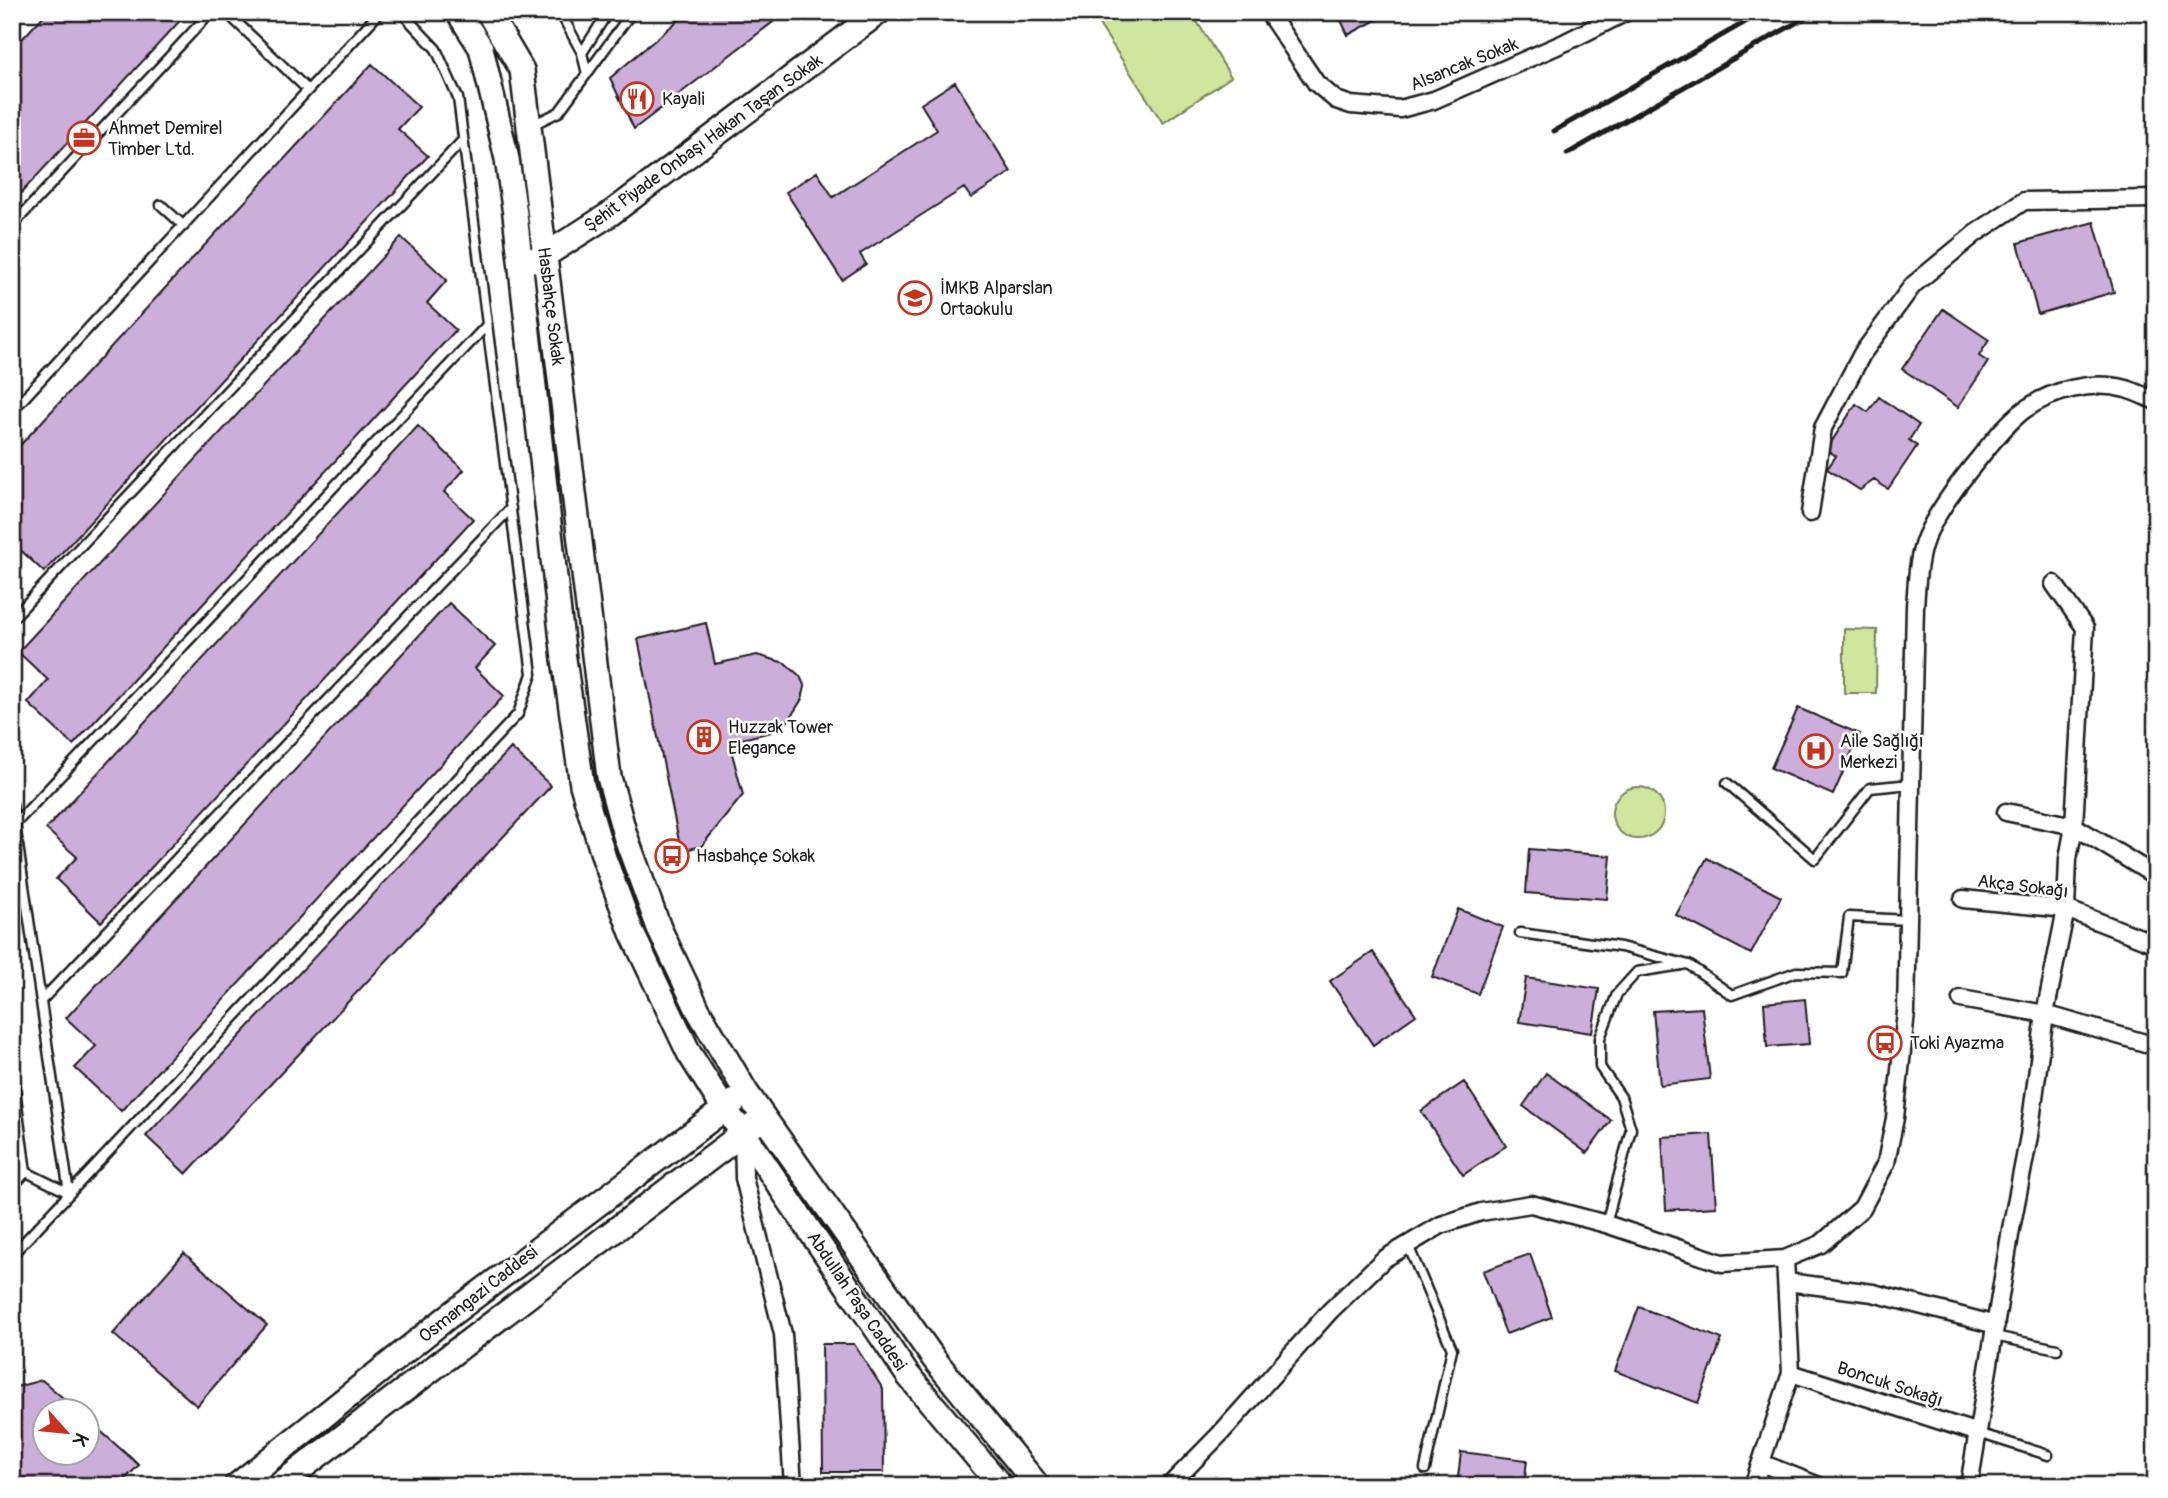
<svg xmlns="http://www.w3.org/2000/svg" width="2168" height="1498" font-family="Pangolin,sans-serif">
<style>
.green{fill:#cfe69c;stroke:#76815c;stroke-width:2}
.building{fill:#ccaedb;stroke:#1c1c1c;stroke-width:2}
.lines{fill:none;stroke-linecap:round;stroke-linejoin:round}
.lane-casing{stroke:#1c1c1c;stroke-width:13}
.street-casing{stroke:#1c1c1c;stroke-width:21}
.secondary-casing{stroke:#1c1c1c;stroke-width:28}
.lane{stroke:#fff;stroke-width:8}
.street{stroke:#fff;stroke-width:16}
.secondary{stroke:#fff;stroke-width:23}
.rail{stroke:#1c1c1c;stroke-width:5}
.labels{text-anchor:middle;stroke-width:5;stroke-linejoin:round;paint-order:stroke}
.street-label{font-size:18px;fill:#1c1c1c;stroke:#fff}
.poi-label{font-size:18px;fill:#1c1c1c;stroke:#fff;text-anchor:start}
</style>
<rect width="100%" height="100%" fill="#fff"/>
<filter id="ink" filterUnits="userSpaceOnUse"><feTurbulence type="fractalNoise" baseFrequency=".0143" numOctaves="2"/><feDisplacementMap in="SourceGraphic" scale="14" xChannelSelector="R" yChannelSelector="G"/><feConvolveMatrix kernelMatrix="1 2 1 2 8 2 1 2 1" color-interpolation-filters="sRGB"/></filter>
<g filter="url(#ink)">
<path class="green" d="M1091 12H1191L1231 77 1163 123Z
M1844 629 1877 630 1876 693H1844Z
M1612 813a26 26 0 1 1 52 0a26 26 0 1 1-52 0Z"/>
<path class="building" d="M47 12H188L12 203V50Z
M688 12H786L634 129 610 78Z
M1337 12H1391L1348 35Z
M372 64 419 107 398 129 428 156 44 572 12 542V515L20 507 12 500V454Z
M955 82 1011 172 971 198 964 188 860 254 866 264 842 280 786 192 817 172 833 197 937 130 921 104Z
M2094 222 2114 292 2038 314 2018 243Z
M401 237 447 280 427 303 456 330 73 745 28 703 48 680 18 652Z
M1943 309 1989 340 1979 356 1988 362 1958 407 1902 369Z
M1879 397 1919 425 1909 440 1917 446 1888 489 1874 480 1860 490 1827 469 1836 456 1830 452 1832 441 1856 404 1868 412Z
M418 426 464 470 444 492 473 519 101 922 56 879 77 857 46 829Z
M449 603 495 646 475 668 504 696 121 1111 75 1068 96 1046 66 1018Z
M706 623 715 664 757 655 785 663 800 676 805 687 802 699 788 721 771 732 729 742 743 795 700 848 697 847 681 851 638 639Z
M1798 708 1860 734 1833 795 1771 768Z
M511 748 551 786 186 1174 146 1136Z
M1529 849 1611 856 1607 899 1526 893Z
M1707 858 1781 897 1751 954 1676 915Z
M1458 909 1503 927 1478 994 1432 977Z
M1373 952 1416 1015 1373 1045 1330 981Z
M1526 978 1599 989 1592 1033 1519 1022Z
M1805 999 1809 1044 1767 1047 1764 1003Z
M1702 1008 1710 1079 1660 1085 1653 1011Z
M1546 1073 1611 1120 1587 1153 1523 1106Z
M1464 1082 1506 1146 1463 1175 1421 1111Z
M1711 1134 1716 1207 1666 1210 1662 1137Z
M184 1253 267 1325 197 1406 113 1334Z
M1530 1254 1552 1317 1506 1334 1483 1271Z
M1639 1307 1722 1339 1698 1403 1615 1371Z
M822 1344H854L883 1389 884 1472H823Z
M42 1380 77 1410H46V1452H88V1420L139 1465 118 1486H12V1388Z
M1461 1452 1527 1460 1524 1486H1457Z"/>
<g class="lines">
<defs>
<path id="lane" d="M226 12 308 90
M560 12 582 53 587 74
M12 18 18 12
M582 53 608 12
M532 125 559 112 632 12
M161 205 184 226
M12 226 211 12
M12 411 380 12
M12 619 463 140
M1727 783 1815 859 1870 788 1911 784
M12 804 69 1193
M15 824 487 325
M1520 933 1621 947 1689 965 1732 995 1796 972 1842 973 1849 917 1908 920
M41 1001 511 508
M12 1068 26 1172 12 1187
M12 1165 69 1193
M1606 1224 1631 1129 1621 1097 1600 1067V1038L1617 994 1637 972 1682 965
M1408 1245 1452 1349 1425 1469
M12 1255 518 714 532 674 458 98 436 49 401 12
M1994 1336 2057 1349
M1978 1433 2048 1455"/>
<path id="street" d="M1268 12 1316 83 1336 100 1351 105 1400 109 1434 100 1566 42 1626 12
M1810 513 1823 428 1862 354 1913 285 1976 233 2024 201 2156 199
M2006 812 2074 826 2154 875
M1963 899 2066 909 2156 944
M1961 999 2045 1014 2145 1043
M743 1133 744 1178 783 1334 793 1486
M1787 1282 1873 1293 1996 1325
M1791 1373 1978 1433
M1761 1463 1819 1486
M1169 1486 1220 1434 1330 1311 1384 1259 1441 1225 1481 1212 1531 1204 1606 1224 1722 1263 1785 1259 1821 1244 1862 1208 1886 1163 1895 1118 1906 1012 1915 606C1917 583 1917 559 1926 537 1939 508 1960 481 1980 457 1993 441 2007 423 2024 410 2052 390 2092 380 2126 389 2136 392 2146 397 2156 401
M1753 1486 1791 1373 1785 1259
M1969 1486 2011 1229 2029 1136 2045 1014 2066 909 2068 859 2074 826 2085 628 2054 584"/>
<path id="secondary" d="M458 12 481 48 507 159 515 214 564 659 582 785 604 858 632 933 689 1053 724 1109 743 1132 907 1374 1001 1486
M488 12 522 70 609 777 625 835 659 928 698 1010 746 1092 934 1359 1038 1486
M532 260 544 256 610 214 879 12
M236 1486 449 1316 735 1101
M278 1486 755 1124"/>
</defs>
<use href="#lane" class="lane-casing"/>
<use href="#street" class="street-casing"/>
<use href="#secondary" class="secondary-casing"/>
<use href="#lane" class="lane"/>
<use href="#street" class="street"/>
<use href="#secondary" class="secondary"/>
<path class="rail" d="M1554 131 1763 12
M1567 154 1815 12"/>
</g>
</g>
<defs>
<symbol id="restaurant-ring" viewBox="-11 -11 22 22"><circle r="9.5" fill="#fff" stroke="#c8321e" stroke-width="1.5"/><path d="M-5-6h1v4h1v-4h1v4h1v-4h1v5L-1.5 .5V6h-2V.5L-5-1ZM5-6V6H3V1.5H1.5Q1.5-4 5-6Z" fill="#c8321e"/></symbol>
<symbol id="office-ring" viewBox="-11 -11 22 22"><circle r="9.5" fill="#fff" stroke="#c8321e" stroke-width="1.5"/><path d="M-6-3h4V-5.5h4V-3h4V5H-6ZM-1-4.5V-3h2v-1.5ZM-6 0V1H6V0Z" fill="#c8321e"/></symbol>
<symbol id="school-ring" viewBox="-11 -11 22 22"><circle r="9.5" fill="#fff" stroke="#c8321e" stroke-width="1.5"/><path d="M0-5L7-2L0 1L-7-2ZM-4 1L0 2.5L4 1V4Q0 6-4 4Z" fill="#c8321e"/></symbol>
<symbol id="building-ring" viewBox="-11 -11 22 22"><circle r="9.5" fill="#fff" stroke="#c8321e" stroke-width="1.5"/><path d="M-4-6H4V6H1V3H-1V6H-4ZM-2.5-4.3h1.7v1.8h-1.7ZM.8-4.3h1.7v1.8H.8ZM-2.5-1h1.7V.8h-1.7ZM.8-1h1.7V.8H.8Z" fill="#c8321e"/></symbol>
<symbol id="hospital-ring" viewBox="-11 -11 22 22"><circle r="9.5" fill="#fff" stroke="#c8321e" stroke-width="1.5"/><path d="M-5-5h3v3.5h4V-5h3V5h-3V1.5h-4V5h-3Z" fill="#c8321e"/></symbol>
<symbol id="bus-ring" viewBox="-11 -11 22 22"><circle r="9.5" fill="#fff" stroke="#c8321e" stroke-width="1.5"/><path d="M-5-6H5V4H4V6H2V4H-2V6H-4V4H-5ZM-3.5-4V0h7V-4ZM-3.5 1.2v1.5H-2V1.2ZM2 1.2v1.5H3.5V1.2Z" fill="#c8321e"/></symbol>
</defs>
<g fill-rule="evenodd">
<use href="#restaurant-ring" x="618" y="80" width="38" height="38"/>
<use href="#office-ring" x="65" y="119" width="38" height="38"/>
<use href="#school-ring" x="896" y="279" width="38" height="38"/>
<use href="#building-ring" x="685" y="718" width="38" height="38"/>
<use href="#hospital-ring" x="1797" y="732" width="38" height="38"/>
<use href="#bus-ring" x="653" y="837" width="38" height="38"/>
<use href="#bus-ring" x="1866" y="1024" width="38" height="38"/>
</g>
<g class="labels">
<g class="street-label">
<text transform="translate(1464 64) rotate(-22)" y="6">Alsancak Sokak</text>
<text transform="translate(703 143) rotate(-36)" y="6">Şehit Piyade Onbaşı Hakan Taşan Sokak</text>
<text transform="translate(551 306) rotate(83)" y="6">Hasbahçe Sokak</text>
<text transform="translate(2023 886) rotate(7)" y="6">Akça Sokağı</text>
<text transform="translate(478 1294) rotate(-38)" y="6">Osmangazi Caddesi</text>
<text transform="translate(857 1301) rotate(56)" y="6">Abdullah Paşa Caddesi</text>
<text transform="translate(1890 1384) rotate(18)" y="6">Boncuk Sokağı</text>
</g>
<g class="poi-label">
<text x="662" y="105">Kayali</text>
<text x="108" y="134">Ahmet Demirel<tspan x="108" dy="21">Timber Ltd.</tspan></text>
<text x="940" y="294">İMKB Alparslan<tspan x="940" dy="21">Ortaokulu</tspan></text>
<text x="728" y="733">Huzzak Tower<tspan x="728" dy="21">Elegance</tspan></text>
<text x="1840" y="747">Aile Sağlığı<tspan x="1840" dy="21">Merkezi</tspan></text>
<text x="696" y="862">Hasbahçe Sokak</text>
<text x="1910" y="1049">Toki Ayazma</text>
</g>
</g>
<rect width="2168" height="1498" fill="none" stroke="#fff" stroke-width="42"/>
<rect x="21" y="21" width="2126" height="1456" fill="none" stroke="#1c1c1c" stroke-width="2.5" filter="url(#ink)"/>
<g transform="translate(66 1432) rotate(117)"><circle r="33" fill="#ffffff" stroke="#a4a4a4" stroke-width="2"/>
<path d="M0-5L12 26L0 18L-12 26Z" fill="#c8321e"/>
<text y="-10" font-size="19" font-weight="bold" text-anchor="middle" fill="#1c1c1c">K</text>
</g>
</svg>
